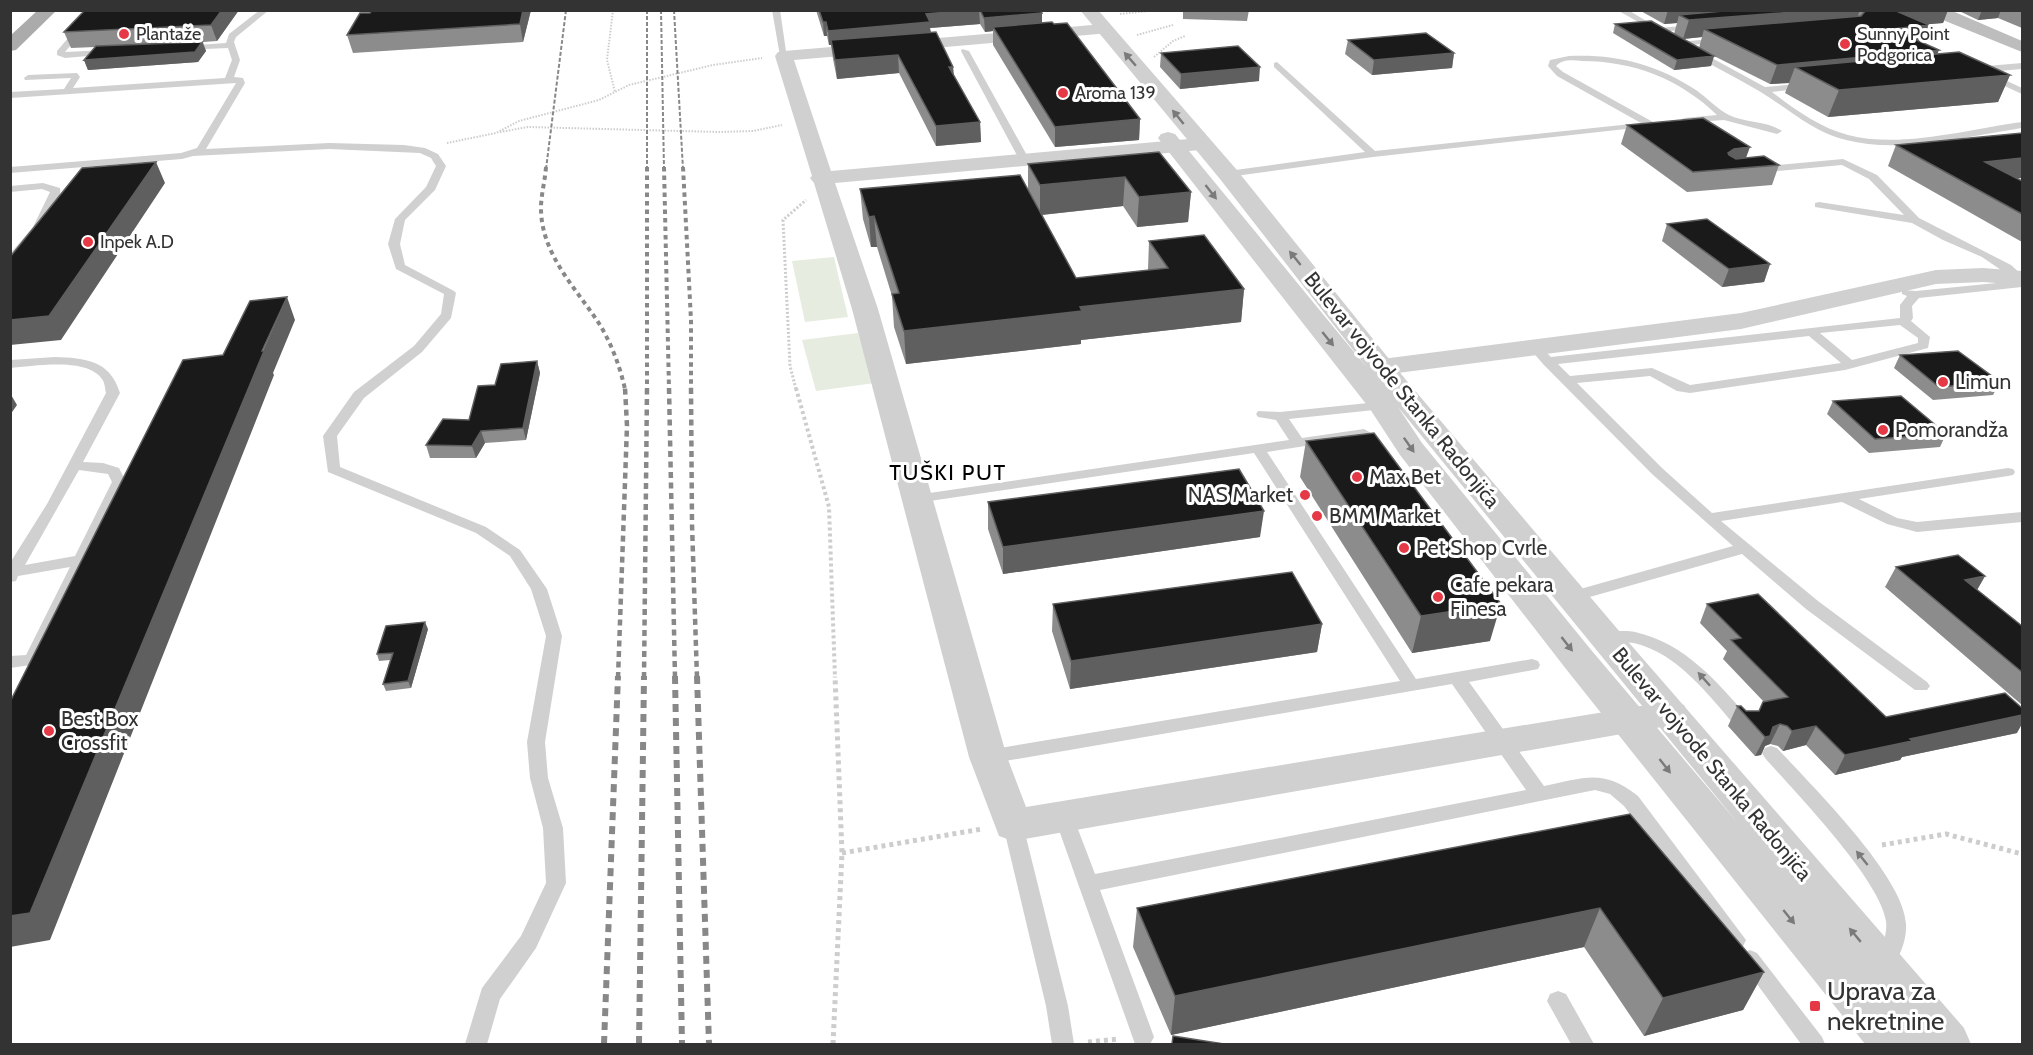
<svg xmlns="http://www.w3.org/2000/svg" width="2033" height="1055" font-family="Cabin,sans-serif">
<style>
.green{fill:#e6ecdf}
.lines{fill:none;stroke-linecap:round;stroke-linejoin:round}
.path-far3{stroke:#cdcdcd;stroke-width:2;stroke-dasharray:1.5 1.5;stroke-linecap:butt}
.path-far2{stroke:#cdcdcd;stroke-width:3;stroke-dasharray:2 2;stroke-linecap:butt}
.path-far1{stroke:#cdcdcd;stroke-width:4;stroke-dasharray:3 3;stroke-linecap:butt}
.path{stroke:#cdcdcd;stroke-width:5;stroke-dasharray:4 4;stroke-linecap:butt}
.service{fill:#d0d0d0;fill-rule:evenodd}
.minor{fill:#d0d0d0;fill-rule:evenodd}
.tertiary{fill:#d0d0d0;fill-rule:evenodd}
.secondary{fill:#bdbdbd;fill-rule:evenodd}
.primary{fill:#ababab;fill-rule:evenodd}
.rail-far3{stroke:#888;stroke-width:2;stroke-dasharray:4 2;stroke-linecap:butt}
.rail-far2{stroke:#888;stroke-width:4;stroke-dasharray:4.5 4;stroke-linecap:butt}
.rail-far1{stroke:#888;stroke-width:4.5;stroke-dasharray:6 4.5;stroke-linecap:butt}
.rail{stroke:#888;stroke-width:6;stroke-dasharray:8 6;stroke-linecap:butt}
.wall{fill:#8c8c8c}
.shaded-wall{fill:#5f5f5f}
.building{fill:#1a1a1a;stroke:#5f5f5f;stroke-width:1.5}
.oneway{fill:#7a7a7a}
.poi-dot{fill:#e63946;stroke:#fff;stroke-width:2}
.labels{text-anchor:middle;stroke-width:6;stroke-linejoin:round;paint-order:stroke}
.far-poi-label{font-size:18px;fill:#333;stroke:#fff;text-anchor:start}
.poi-label{font-size:21px;fill:#333;stroke:#fff;text-anchor:start}
.street-label{font-size:21px;fill:#333;stroke:#fff}
.neighbourhood-label{font-size:22px;letter-spacing:1.5px;fill:#000;stroke:#fff}
.near-poi-label{font-size:26px;fill:#333;stroke:#fff;text-anchor:start}
</style>
<rect width="100%" height="100%" fill="#fff"/>
<path class="green" d="M834 257 848 317 805 322 792 261Z
M858 333 875 383 816 391 802 340Z"/>
<g class="lines">
<path class="path-far3" d="M613 10 607 60 615 92
M1120 14 1158 10
M1137 35 1173 25
M1154 57 1173 41 1185 36
M500 132 528 127 719 132 753 131 782 125
M447 143 496 133 519 121 599 100 629 85 713 65 762 58"/>
<path class="path-far2" d="M796 389 790 366 783 220 806 200"/>
<path class="path-far1" d="M796 388 829 507 835 678"/>
<path class="path" d="M1882 845 1946 834 2022 854
M842 853 982 829
M1088 1042 1119 1039
M833 1044 842 853 835 676"/>
<path class="service" d="M92 10H101L65 52 108 50H111V54L65 58 57 55V51Z
M260 10H269L236 37 234 42 240 60 234 77 243 78 245 83 206 149 329 143 404 145 425 148 438 154 446 166 435 190 405 220 400 244 405 265 454 291 456 293 451 318 422 352 364 398 337 436 340 467 486 527 520 550 547 589 562 636 545 742 548 778 563 828 566 883 536 948 500 999 487 1044H465L482 988 521 936 546 883 543 828 530 778 527 742 546 636 531 589 510 556 476 533 328 472 323 436 354 392 414 346 441 314 444 294 396 269 388 244 395 219 426 187 436 166 431 158 420 153 329 149 193 156 182 159 10 173V167L181 153 197 148 236 83 10 98V92L64 89 71 78 25 80 24 78 28 75 77 73 80 77 73 88 225 78 232 60 228 48 183 50 179 48 183 46 226 43 229 34Z
M772 10H780L787 58 780 56Z
M1617 10H1628L1658 28 1695 25 1699 27 1658 33Z
M1720 38 1724 40 1723 42 1680 46 1676 44 1680 42Z
M962 49 969 51 1029 159 1027 161 1019 159 961 51Z
M1691 50H1697L1765 87 1810 83 1811 85 1807 88 1772 92C1794 109 1820 128 1848 135 1900 149 1969 129 2022 122V128C1969 136 1900 154 1846 140 1812 132 1788 108 1759 91 1737 78 1714 66 1691 54Z
M1569 56C1617 54 1656 64 1696 90 1706 97 1720 111 1729 115 1745 123 1768 121 1782 131L1777 134 1724 120 1681 123 1679 121 1684 118 1717 115C1680 79 1633 61 1582 61 1573 60 1562 59 1556 66L1563 72 1653 122V126L1373 157 1228 177 1223 174 1228 171 1365 152 1274 67V63L1277 62 1375 151 1641 123 1557 76 1548 66 1550 60Z
M2022 63V69L1975 73 1971 70 1975 67Z
M1990 73 2022 88V94L1987 78 1986 76Z
M1843 159 1877 175 1919 218 2011 265 2022 275V287L1919 298 1912 306 1913 318 1911 321 1930 337 1928 348 1845 370 1690 393 1677 391 1650 376 1577 383 1662 468 1712 513 2008 468 2013 469 2015 472 2013 475 2008 476 1859 499 1897 518 1917 522 2022 512V522L1917 532 1887 524 1842 502 1721 521 1818 601 1927 682 1930 686 1927 690H1915L1806 609 1742 554 1572 602 1566 601 1564 597 1566 593 1733 546 1652 474 1543 364 1530 349 1532 346H1540L1551 357 1900 318V305L1907 296 1902 294V290L1916 291 2017 281 1982 257 1943 240 1912 223 1815 207V203L1819 202 1904 215 1869 179 1842 165 1757 173 1752 170 1757 167ZM1900 325 1918 338V343L1852 360 1820 333ZM1809 336 1841 363 1690 385 1652 368 1570 376 1558 364Z
M43 183 60 188C64 205 28 256 10 262V254L33 227 50 192 42 189 10 192V186Z
M55 357C85 358 110 360 120 393L83 462 103 463 119 468 126 482 38 664 10 668V656L26 655 70 567 18 576 16 581 10 582V563L47 504 106 393C105 389 105 383 102 379 87 357 34 366 10 368V360ZM79 470 108 474 112 482 75 556 25 565Z
M1388 401 1393 402 1395 405 1393 408 1289 419 1302 438 1364 429 1371 433 1369 436 1267 452 1416 679 1532 659 1538 661 1540 665 1538 669 1469 682 1544 786C1584 778 1603 768 1638 796L1746 940 1743 946 1736 949 1729 946 1624 806 1610 794 1595 790 1100 890 1154 1037 1150 1044H1135L1054 816 1057 811 1064 809 1071 811 1095 874 1526 790 1452 684 988 764 982 762 979 757 982 752 988 750 1400 681 1254 453 916 503 909 499 916 495 1289 440 1276 420 1258 417 1256 414 1258 411 1280 412Z
M1607 631C1616 632 1626 630 1635 632 1685 643 1717 682 1749 718L1752 723 1749 728 1743 729 1737 728C1709 695 1677 653 1634 643 1623 641 1612 644 1601 641L1599 637 1601 633Z
M1771 746 1777 748C1811 785 1904 876 1906 924 1907 941 1899 957 1891 971L1884 974 1877 971 1873 965C1880 952 1888 936 1886 921 1880 879 1795 792 1765 758L1762 753 1765 748Z
M1013 817 1020 820 1023 825 1068 1006 1074 1044H1052L1046 1006 1003 825 1006 820Z
M1750 950 1757 953 1822 1037 1825 1044H1801L1743 965 1739 959 1743 953Z
M1558 991 1566 994 1594 1044H1571L1547 1001 1550 994Z"/>
<path class="minor" d="M1104 24 1110 25 1112 29 1110 33 794 60 831 171 1200 138 1207 140 1210 144 1207 148 1200 150 835 183 878 309 1007 757 1026 807 1671 701 1684 705 1689 714 1684 723 1013 841 999 836 969 757 852 309 814 183 810 178 812 176 775 56 778 52 784 51Z
M1983 268 2022 271V285L1983 282 1936 284 1741 329 1382 375 1373 373 1369 367 1373 361 1382 359 1741 313 1936 270Z"/>
<path class="tertiary" d="M1080 10H1098L1236 169 1406 380 1631 645 1964 1028 1971 1044H1865L1566 669 1400 455 1370 409 1161 142 1158 138 1161 134 1168 132 1175 134 1368 369 1220 179ZM1398 407 1737 822 1592 651 1422 443Z"/>
<path class="secondary" d="M1926 10H1950L2022 41V52L1928 14Z"/>
<path class="primary" d="M38 10H57L16 50 10 51V36Z"/>
<path class="rail-far3" d="M647 10V169
M661 10 664 169
M674 10 683 169
M546 169 566 10"/>
<path class="rail-far2" d="M546 167C545 181 541 195 541 208 541 255 577 289 600 325 612 345 620 367 625 389
M647 167V389
M664 167 669 389
M683 167 691 320V389"/>
<path class="rail-far1" d="M669 388 675 678
M691 388 692 524 697 678
M618 678 627 426 625 388
M644 678 647 388"/>
<path class="rail" d="M675 676 682 1044
M697 676 709 1044
M604 1044 618 676
M639 1044 644 676"/>
</g>
<path class="wall" d="M85 10H239L217 41 203 42 206 51 198 62 88 70 84 60 95 47 71 48 64 32Z
M372 10H531L523 42 353 53 347 35Z
M816 10H1040L1042 13V23L1140 119 1139 140 1055 147 993 45V31L985 32 980 24 930 28 931 32 953 67 954 75 980 122 981 142 936 146 899 73 837 79 833 59 831 45H829L827 36H824Z
M1183 10H1249L1247 21 1183 19Z
M1639 10H1948L1943 23 1926 24 1922 42 1938 54 2010 75 1998 102 1828 117 1785 93 1789 83 1770 84 1700 49 1714 56 1711 66 1674 70 1613 33 1615 24 1699 48 1702 37 1683 39 1674 34 1677 23 1664 24Z
M1957 10H2022V28L1998 18 1978 20Z
M1348 40 1454 53 1452 68 1372 75 1345 54Z
M1161 53 1259 81 1180 89 1160 67Z
M1627 125 1746 158 1779 165 1772 185 1687 192 1621 144Z
M1896 145 2017 179 2022 181V242L1888 166Z
M1159 152 1191 192 1188 222 1137 227 1123 206 1042 215 1076 278 1148 270 1149 241 1244 289 1241 322 1081 340V344L906 364 894 327 892 296 877 247H871L863 219 860 189H1028V164Z
M1667 224 1770 264 1764 282 1722 287 1662 241Z
M1900 355 2000 382 1993 395 1933 400 1894 368Z
M537 361 540 373 526 440 485 443 476 458H430L426 445 469 420 495 385Z
M1833 401 1946 434 1940 447 1869 453 1827 414Z
M1306 441 1490 641 1412 653 1300 477Z
M988 502 1260 537 1003 574 988 529Z
M1896 567 1985 576 1977 590 2022 626V705L1885 587Z
M1053 604 1322 624 1317 652 1070 689 1052 631Z
M1707 604 1886 717 2017 733 1902 757 1900 760 1835 775 1806 745 1783 751 1778 746 1770 744 1765 746 1761 755 1755 756 1728 726 1737 706 1746 711H1759L1764 702 1723 659 1727 651 1700 623Z
M428 629 411 688 386 691 383 684 390 660 379 661 377 654Z
M1630 814 1764 972 1743 1010 1644 1036 1584 947 1171 1035 1133 947 1137 908Z"/>
<path class="shaded-wall" d="M222 10H239L217 41 211 25Z
M523 10H531L523 42 520 24Z
M972 10H979L980 24 930 28 931 36 831 40V45H829L828 31 926 14Z
M1668 10H1860L1854 26 1704 29 1702 37 1683 39 1689 20 1679 15 1677 23 1664 24Z
M1891 10H1948L1943 23 1885 28Z
M1982 10H2001L1998 18 1978 20Z
M1042 13V27H993V31L985 32 984 18Z
M823 22H826L827 36H824Z
M1929 25 1921 44 1892 29Z
M202 42 206 51 198 62 88 70 84 60Z
M1939 50 1931 70 1795 67 1789 83 1770 84 1777 65Z
M1454 53 1452 68 1372 75 1374 60Z
M898 55 899 73 837 79 835 60Z
M1714 56 1711 66 1674 70 1677 60Z
M949 67H953L954 86Z
M1260 67 1259 81 1180 89 1181 74Z
M2010 75 1998 102 1828 117 1839 90Z
M1140 119 1139 140 1055 147V127Z
M980 122 981 142 936 146V126Z
M1750 147 1743 166 1728 168V153L1734 149Z
M2022 158V178L1976 183 1985 162Z
M156 162 165 183 61 340 10 345V320Z
M1125 177 1123 206 1040 215V185Z
M1191 192 1188 222 1137 227 1139 197Z
M874 216 877 247H871L869 217Z
M1770 264 1764 282 1722 287 1729 269Z
M1244 289 1241 322 1081 340V344L906 364 904 331 1080 307Z
M287 297 295 320 273 373 274 375 50 940 10 947V916Z
M537 361 540 373 526 440 523 428Z
M10 393 17 405 10 415Z
M481 431 485 443 476 458 472 446Z
M1264 511 1260 537 1003 574V547Z
M1985 576 1973 597 1965 580Z
M1501 604 1490 641 1412 653 1421 616Z
M425 622 428 629 411 688 408 681Z
M1322 624 1317 652 1070 689 1071 661Z
M2022 715V724L2017 733 1902 757 1900 760 1835 775 1845 755 1910 739Z
M1780 724 1770 744 1765 746 1761 755 1755 756 1765 737 1773 727Z
M1816 726 1806 745 1783 751 1792 731Z
M1600 908 1584 947 1171 1035 1175 996Z
M1764 972 1743 1010 1644 1036 1663 998Z"/>
<path class="building" d="M85 10H222L211 25 64 32Z
M372 10H523L520 24 347 35 360 13H370Z
M819 10H972L926 14 930 22 828 31 826 22H823Z
M980 10H1040L1042 13 984 18Z
M1734 10H1819L1689 20 1679 15Z
M1866 10H1894L1929 25 1892 29 1939 50 1777 65 1704 29 1861 16Z
M1651 21 1714 56 1677 60 1615 24Z
M1052 22 1054 24 1067 23 1140 119 1055 127 993 27Z
M936 32 953 67H949L980 122 936 126 898 55 835 60 831 40Z
M1426 33 1454 53 1374 60 1348 40Z
M202 42 195 52 84 60 96 46Z
M1238 46 1260 67 1181 74 1161 53Z
M1959 52 2010 75 1839 90 1795 67Z
M1703 118 1750 147 1734 149 1728 153 1729 155 1736 159 1764 156 1779 165 1693 172 1627 125Z
M2022 133V158L1985 162 2022 181V214L1896 145Z
M1159 152 1191 192 1139 197 1125 177 1040 185 1028 164Z
M156 162 49 316 10 320V257L82 168Z
M1020 175 1076 278 1168 268 1149 241 1204 235 1244 289 1080 307 1082 311 904 331 892 294 899 293 874 216 869 217 860 189Z
M1707 219 1770 264 1729 269 1667 224Z
M287 297 262 351H264L30 913 10 916V702L183 360 223 355 250 301Z
M1958 351 2000 382 1939 387 1900 355Z
M537 361 523 428 481 431 472 446 426 445 443 419 469 420 478 386 495 385 501 364Z
M1901 396 1946 434 1875 439 1833 401Z
M1374 433 1501 604 1421 616 1306 441Z
M1239 469 1264 511 1003 547 988 502Z
M1958 555 1985 576 1965 580 2022 626V672L1896 567Z
M1292 572 1322 624 1071 661 1053 604Z
M1758 594 1886 717 2005 693 2022 708V715L1910 739 1912 741 1845 755 1816 726 1792 731 1787 726 1780 724 1773 727 1770 736 1765 737 1737 706H1741L1746 711H1759L1763 702 1788 697 1731 640 1741 638 1707 604Z
M425 622 408 681 383 684 393 653 377 654 386 626Z
M1630 814 1764 972 1663 998 1600 908 1175 996 1137 908Z
M1173 1036 1224 1044H1172Z"/>
<defs><path id="oneway-solid" d="M-6-.8H1V-3.2L6.5 0L1 3.2V.8H-6Z" transform="scale(1.5)"/></defs>
<g class="oneway">
<use href="#oneway-solid" transform="translate(1130 59) rotate(-131)"/>
<use href="#oneway-solid" transform="translate(1178 117) rotate(-129)"/>
<use href="#oneway-solid" transform="translate(1211 192) rotate(52)"/>
<use href="#oneway-solid" transform="translate(1295 258) rotate(-129)"/>
<use href="#oneway-solid" transform="translate(1328 339) rotate(51)"/>
<use href="#oneway-solid" transform="translate(1409 445) rotate(55)"/>
<use href="#oneway-solid" transform="translate(1567 644) rotate(52)"/>
<use href="#oneway-solid" transform="translate(1704 679) rotate(-132)"/>
<use href="#oneway-solid" transform="translate(1665 766) rotate(52)"/>
<use href="#oneway-solid" transform="translate(1862 858) rotate(-129)"/>
<use href="#oneway-solid" transform="translate(1789 917) rotate(51)"/>
<use href="#oneway-solid" transform="translate(1855 935) rotate(-130)"/>
</g>
<g class="poi-dot">
<circle cx="124" cy="34" r="6"/>
<circle cx="1845" cy="44" r="6"/>
<circle cx="1063" cy="93" r="6"/>
<circle cx="88" cy="242" r="6"/>
<circle cx="1943" cy="382" r="6"/>
<circle cx="1883" cy="430" r="6"/>
<circle cx="1357" cy="477" r="6"/>
<circle cx="1305" cy="495" r="6"/>
<circle cx="1317" cy="516" r="6"/>
<circle cx="1404" cy="548" r="6"/>
<circle cx="1438" cy="597" r="6"/>
<circle cx="49" cy="731" r="6"/>
<rect x="1809" y="1000" width="12" height="12" rx="3"/>
</g>
<g class="labels">
<g class="far-poi-label">
<text x="136" y="40">Plantaže</text>
<text x="1857" y="40">Sunny Point<tspan x="1857" dy="21">Podgorica</tspan></text>
<text x="1075" y="99">Aroma 139</text>
<text x="100" y="248">Inpek A.D</text>
</g>
<g class="poi-label">
<text x="1955" y="389">Limun</text>
<text x="1895" y="437">Pomorandža</text>
<text x="1369" y="484">Max Bet</text>
<text x="1293" y="502" text-anchor="end">NAS Market</text>
<text x="1329" y="523">BMM Market</text>
<text x="1416" y="555">Pet Shop Cvrle</text>
<text x="1450" y="592">Cafe pekara<tspan x="1450" dy="24">Finesa</tspan></text>
<text x="61" y="726">Best Box<tspan x="61" dy="24">Crossfit</tspan></text>
</g>
<g class="street-label">
<text transform="translate(1402 390) rotate(51)" y="7">Bulevar vojvode Stanka Radonjića</text>
<text transform="translate(1712 764) rotate(50)" y="7">Bulevar vojvode Stanka Radonjića</text>
</g>
<g class="neighbourhood-label">
<text x="948" y="480">TUŠKI PUT</text>
</g>
<g class="near-poi-label">
<text x="1827" y="1000">Uprava za<tspan x="1827" dy="30">nekretnine</tspan></text>
</g>
</g>
<rect width="2033" height="1055" fill="none" stroke="#333333" stroke-width="24"/>
</svg>
